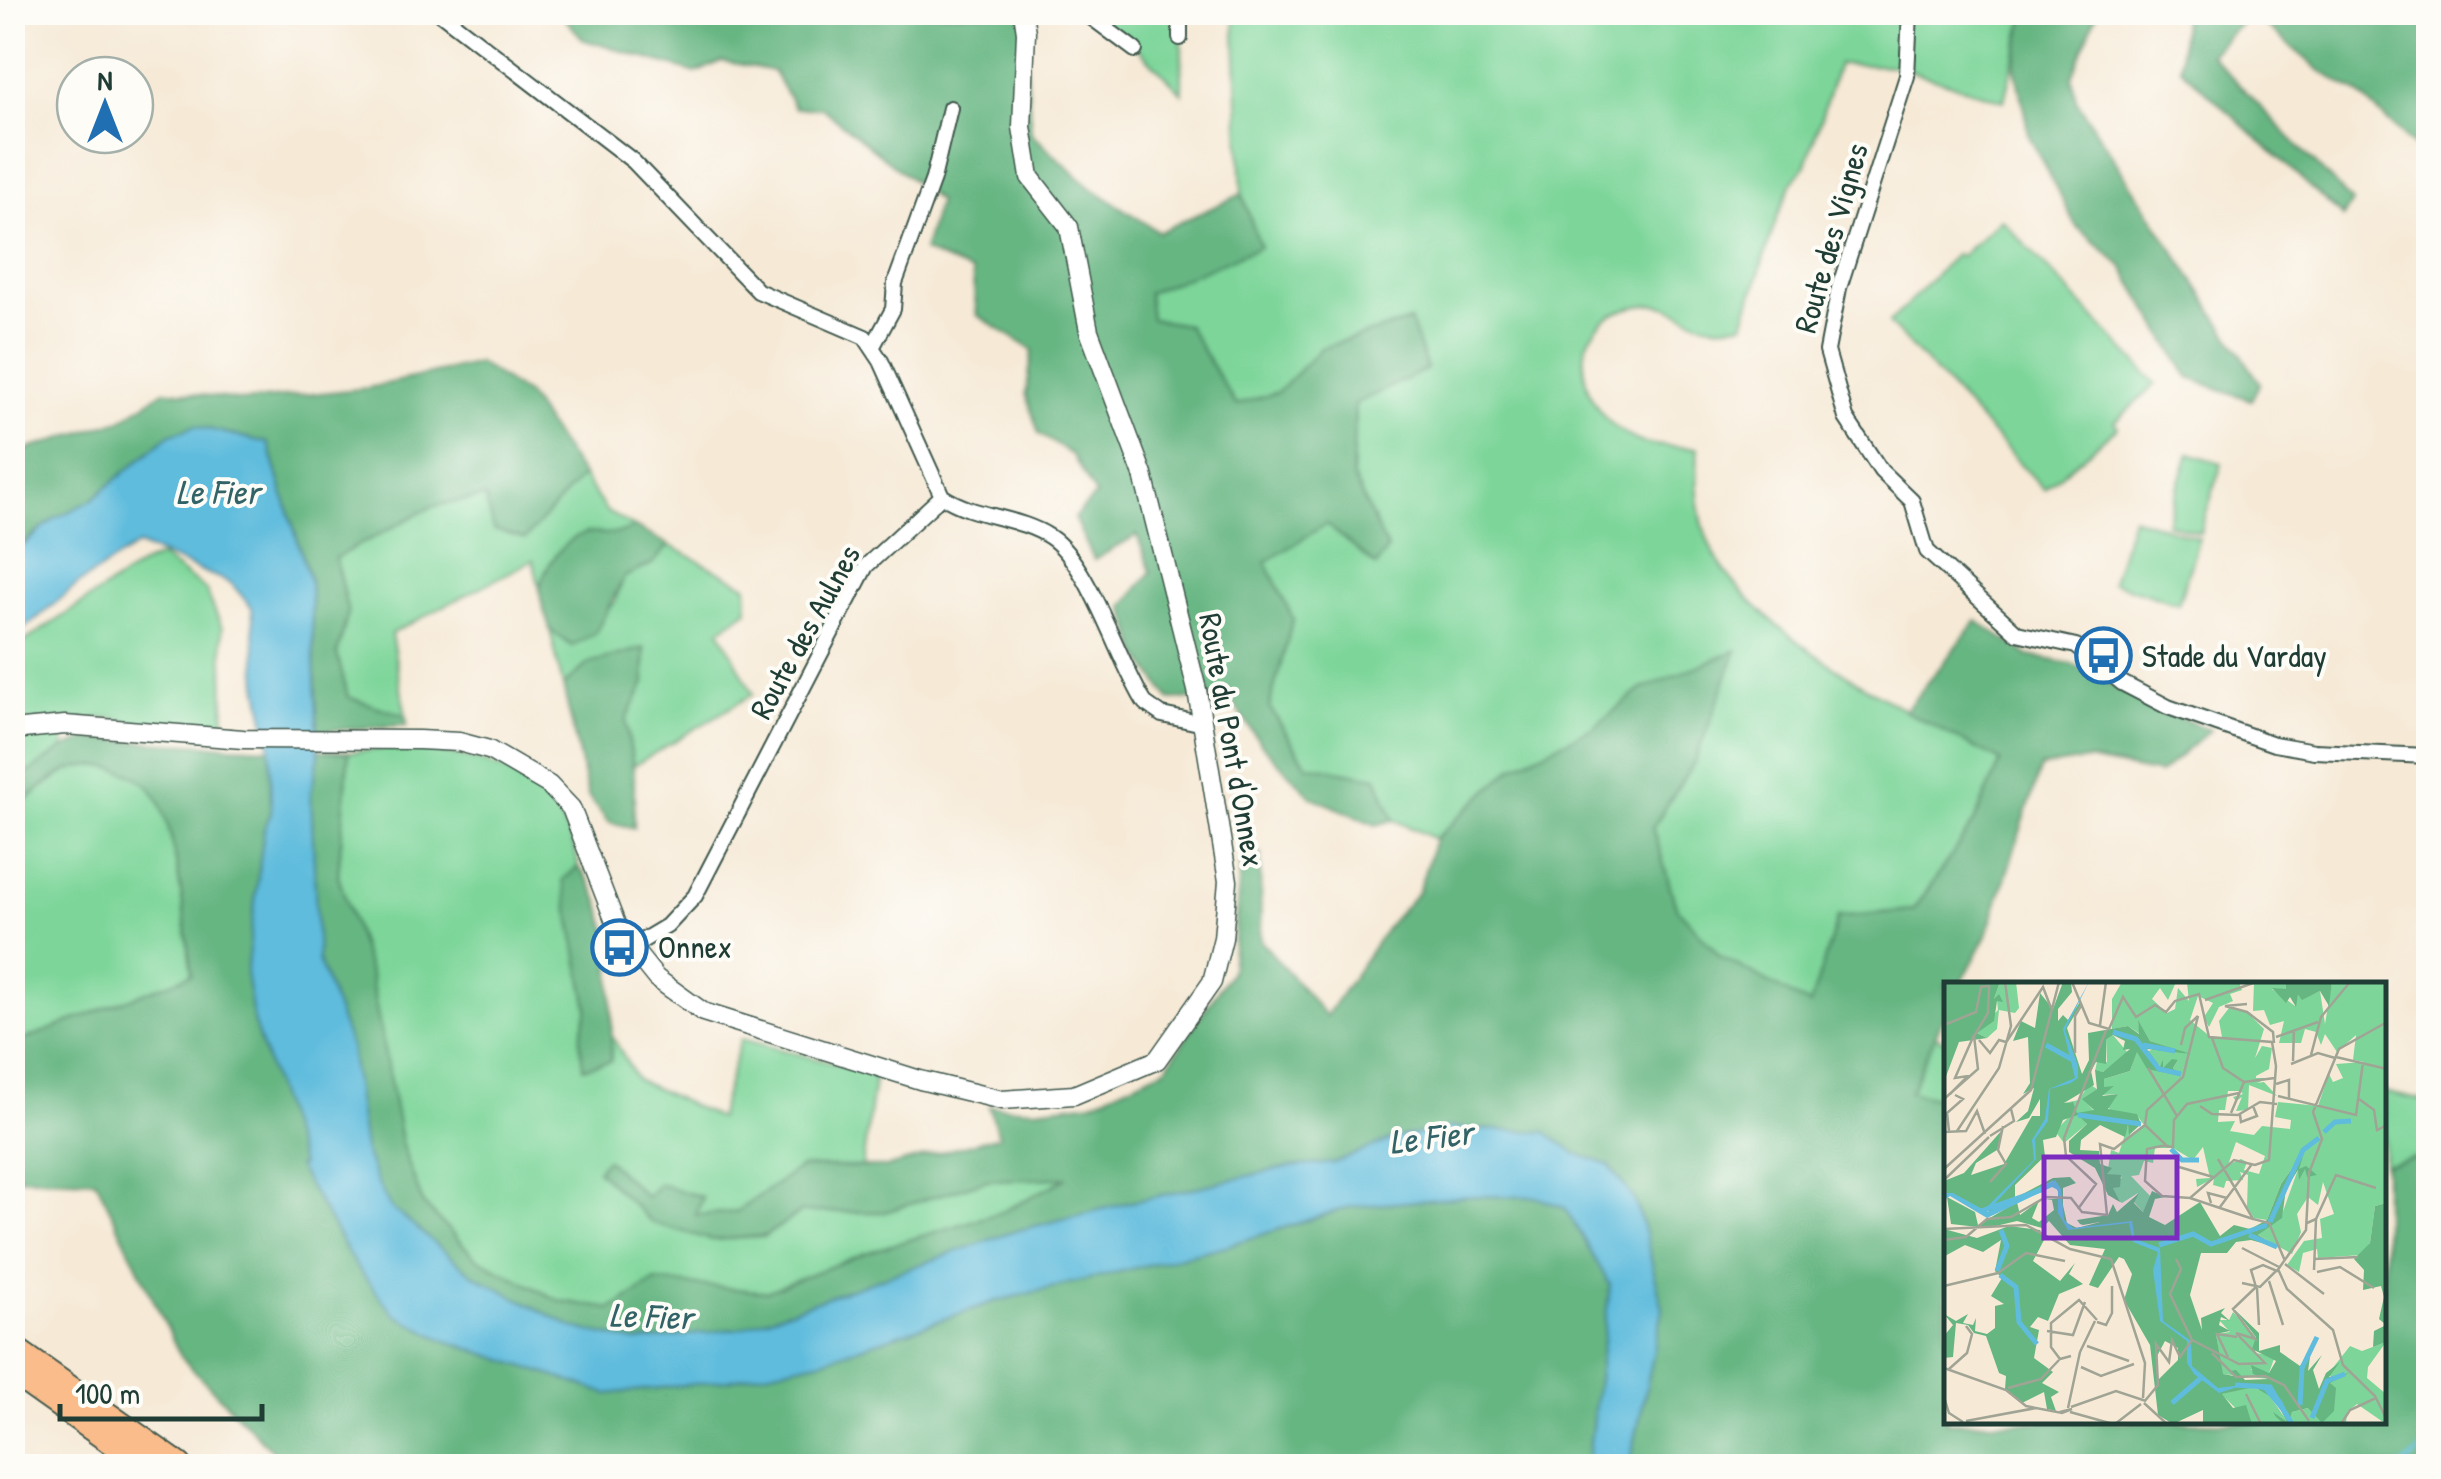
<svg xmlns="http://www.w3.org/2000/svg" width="2441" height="1479" font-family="'Patrick Hand',sans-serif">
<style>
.green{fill:#7dd59a;stroke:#4e8967;stroke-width:2.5}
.forest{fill:#66b682;stroke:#427a5b;stroke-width:2.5}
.water{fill:#5fbcdd;stroke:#3f7c88;stroke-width:2.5}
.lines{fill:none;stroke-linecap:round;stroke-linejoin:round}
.stream{stroke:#5fbcdd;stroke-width:4}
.minor-casing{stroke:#3f574c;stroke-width:18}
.tertiary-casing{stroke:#3f574c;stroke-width:21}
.trunk-casing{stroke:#3f574c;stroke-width:29}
.minor{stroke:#fff;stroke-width:14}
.tertiary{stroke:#fff;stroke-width:18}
.trunk{stroke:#fabc8b;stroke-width:25}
.labels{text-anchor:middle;stroke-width:8;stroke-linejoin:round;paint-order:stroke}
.street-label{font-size:32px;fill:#1f3d34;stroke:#fdfcf7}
.poi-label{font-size:32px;fill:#1f3d34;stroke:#fdfcf7;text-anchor:start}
.water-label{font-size:35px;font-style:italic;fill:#326367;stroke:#fdfcf7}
.inset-river{fill:none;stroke:#5fbcdd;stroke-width:5}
.inset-road{fill:none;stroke:#a0a495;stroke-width:2.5}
.view{fill:#7b2cbf;fill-opacity:0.15;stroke:#7b2cbf;stroke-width:5}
.inset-edge{fill:none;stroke:#1f3d34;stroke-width:5}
</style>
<rect width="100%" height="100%" fill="#fdfcf7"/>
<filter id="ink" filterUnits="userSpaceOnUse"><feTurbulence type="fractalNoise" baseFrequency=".01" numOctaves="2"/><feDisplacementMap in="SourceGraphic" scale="20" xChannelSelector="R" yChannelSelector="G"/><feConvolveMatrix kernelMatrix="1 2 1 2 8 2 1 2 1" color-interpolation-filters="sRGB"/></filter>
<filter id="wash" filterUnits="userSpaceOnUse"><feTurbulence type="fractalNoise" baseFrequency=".0048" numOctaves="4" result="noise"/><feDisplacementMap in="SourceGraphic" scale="40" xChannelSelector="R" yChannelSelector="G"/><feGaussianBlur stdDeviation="2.25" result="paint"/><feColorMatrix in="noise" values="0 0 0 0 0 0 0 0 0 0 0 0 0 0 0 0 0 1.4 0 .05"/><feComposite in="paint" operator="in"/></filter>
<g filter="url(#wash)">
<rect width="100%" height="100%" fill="#f6e9d6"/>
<path class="green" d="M1088 13H1182V93L1129 39Z
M1234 13H2025L2004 101 1896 66 1838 64 1806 165 1792 183 1776 220 1743 324C1733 324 1721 327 1711 325 1682 320 1676 299 1639 306 1558 320 1574 413 1636 440 1653 448 1679 446 1698 448 1696 484 1697 527 1717 559 1767 642 1916 717 2001 761L1974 822 1914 910 1838 917 1810 1006 1720 956 1676 907 1653 827 1695 761 1642 689 1594 727 1513 767 1435 839 1394 820 1377 777 1307 765 1269 707 1293 619 1265 561 1326 524 1376 566 1387 549 1352 475 1355 404 1427 368 1409 321 1321 348 1278 392 1236 406 1187 325 1151 319 1148 292 1259 247 1242 194Z
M2001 219 2156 384 2115 422 2118 427 2044 489 1889 323 1956 254 1960 257Z
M2189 453 2222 463 2200 533 2167 523Z
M582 476 607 512 635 527 617 537 586 533 549 568 540 589 533 560 391 634 406 716 348 698 337 654 348 613 335 558 433 506 486 497 525 539Z
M2132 517 2199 538 2178 604 2112 582Z
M669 545 747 586 748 610 720 630 753 694 633 766 626 720 645 683 644 648 590 663 563 686 550 630 572 645 615 602 624 577 652 564Z
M161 557 206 590 222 628 225 734 161 729 112 718 13 723V649L144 563Z
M65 733 64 748 17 808C32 795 50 781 68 771 95 757 143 771 158 798 176 832 186 933 192 975L13 1044V738Z
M393 748C456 753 530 760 563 824 570 839 578 851 578 867L563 880 588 1008 580 1040 610 1061 611 1034 637 1080 718 1118 741 1039 875 1074 862 1167H801L736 1212 695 1216 702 1197H647L607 1160 597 1170 712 1240 764 1237 801 1212H885L987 1180 1068 1177 1002 1212 766 1292 656 1281 611 1309 560 1301 475 1257 423 1204 402 1146 370 975 338 876 349 752Z
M1934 1034 1946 1042V1100L1910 1093Z
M2384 1092 2428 1102V1155L2424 1159 2384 1165Z"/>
<path class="forest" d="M2183 12 2428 13V159L2358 93 2319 70 2251 13 2210 54 2352 202 2343 217 2180 67Z
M560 13H1023L1031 133 1088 186 1159 232 1242 194 1260 247 1148 293 1151 319 1187 325 1236 405 1278 392 1321 348 1410 321 1427 369 1355 404 1352 475 1387 550 1376 566 1326 524 1266 562 1293 619 1269 707 1307 765 1377 777 1394 820 1376 825 1312 797 1261 744 1229 697 1170 700 1139 655 1124 606 1151 572 1137 535 1094 560 1074 518 1096 495 1072 455 1039 434 1026 394 1033 350 977 315 972 272 923 251 938 201 822 108H795L773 71 722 61 696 73 584 40Z
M2025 13H2097L2072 77 2076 100 2260 383 2251 400 2189 378 2122 266 2076 226 2030 138 2015 68Z
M478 363 527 395 582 476 525 539 494 530 485 497 433 506 335 558 348 613 337 654 348 697 406 716 407 725 318 731 310 581 268 443 195 426 169 435 92 500 54 519 13 552V454L121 420 165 390 245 401 368 388Z
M635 527 669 545 652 564 624 577 596 632 572 646 550 630C547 618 540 603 540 591 541 569 567 534 589 533 609 533 617 537 635 527Z
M1977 621 2029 656 2072 664 2146 704 2210 730 2159 774 2087 760 2041 767 1987 935 1961 984H1946V1012L1910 1092 1946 1100V1422H2384V1165L2428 1155V1466H287L181 1357 96 1180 13 1177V1044L192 974C184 921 180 850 159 801 146 772 101 759 72 769 53 775 31 796 16 809L13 783 64 748 87 739 349 752 338 876 370 975 402 1146 423 1204 475 1257 560 1301 611 1309 656 1281 766 1292 865 1253 1002 1212 1067 1178 987 1180 885 1212H801L764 1236 712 1240 652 1223 597 1170 606 1159 646 1197 659 1184 702 1197 696 1215 736 1212 801 1167H888L999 1136 989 1106 1035 1109 1092 1102 1166 1068 1231 971 1241 862 1260 854 1261 941 1326 1016 1390 923 1418 892 1435 839 1513 767 1594 727 1642 689 1737 650 1695 761 1653 827 1676 907 1720 956 1810 1005 1838 917 1914 910 1974 822 2001 761 1905 711Z
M644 648 645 683 626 720 634 776V828L608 822 588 796 563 686 589 663Z
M578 867C621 910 611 1004 611 1061L583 1068 580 1040 588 1008 563 880Z"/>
<path class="water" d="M195 426 268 443 310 581 319 756 311 792 318 960 350 1046 364 1149 377 1182 390 1207 472 1274 574 1328 637 1342 740 1328 1012 1232 1122 1204 1288 1167 1334 1163 1395 1138 1451 1128 1546 1132 1574 1153 1609 1165 1634 1199 1643 1226 1663 1309 1631 1459 1635 1466H1587L1610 1285 1565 1208 1536 1197 1474 1196 1350 1207 1226 1246 997 1301 823 1360 728 1380 608 1394 446 1341 394 1314 355 1265 297 1166 301 1165 254 1024 246 973 264 829 271 813 270 745 258 684 252 608 231 583 138 545 77 585 13 638V554L54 519 92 500 169 435Z"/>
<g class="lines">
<path class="stream" d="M2402 1466 2428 1446"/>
</g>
</g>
<g filter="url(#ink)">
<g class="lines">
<defs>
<path id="minor" d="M439 12 633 161 758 291 865 337 881 361 942 496 866 566 695 896 667 926 630 948
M1084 12 1135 50
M1180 12V38
M1910 12 1907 76 1839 288 1827 351 1846 418 1881 471 1912 501 1927 551 2017 633 2076 646 2122 683 2168 707 2274 744 2314 751 2428 756
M873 346 893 309 895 283 933 179 950 108
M942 496C975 518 1018 516 1050 537 1089 562 1118 661 1145 703L1162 715 1199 723"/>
<path id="tertiary" d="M12 730 65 725 243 739 419 740 459 742 489 750 549 785 571 808 619 932 656 978 703 1012 920 1080 1002 1100 1074 1095 1157 1060 1212 982 1223 938 1228 881 1197 690 1143 475 1089 331 1069 227 1030 177 1022 127 1026 32 1023 12"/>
<path id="trunk" d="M12 1348 179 1466
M12 1371 146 1466"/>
</defs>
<use href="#minor" class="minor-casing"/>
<use href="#tertiary" class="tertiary-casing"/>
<use href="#trunk" class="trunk-casing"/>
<use href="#minor" class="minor"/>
<use href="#tertiary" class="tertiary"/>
<use href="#trunk" class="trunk"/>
</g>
</g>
<defs>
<symbol id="bus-ring" viewBox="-11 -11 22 22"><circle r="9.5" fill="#fdfcf7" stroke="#1f6fb2" stroke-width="1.5"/><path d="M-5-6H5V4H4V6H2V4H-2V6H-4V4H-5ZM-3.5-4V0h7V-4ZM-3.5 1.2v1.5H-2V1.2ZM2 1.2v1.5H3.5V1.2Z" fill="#1f6fb2"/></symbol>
</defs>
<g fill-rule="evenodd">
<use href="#bus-ring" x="2072" y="624" width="63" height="63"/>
<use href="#bus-ring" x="588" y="916" width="63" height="63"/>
</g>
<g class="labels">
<g class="street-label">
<text transform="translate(1831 238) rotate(-74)" y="11">Route des Vignes</text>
<text transform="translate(805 632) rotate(-61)" y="11">Route des Aulnes</text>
<text transform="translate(1232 740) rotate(80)" y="11">Route du Pont d'Onnex</text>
</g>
<g class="poi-label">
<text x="2142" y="667">Stade du Varday</text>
<text x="658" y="958">Onnex</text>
</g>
<g class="water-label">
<text x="218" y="504">Le Fier</text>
<text transform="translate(1431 1137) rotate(-7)" y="12">Le Fier</text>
<text transform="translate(651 1316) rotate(2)" y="12">Le Fier</text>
</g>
</g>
<g transform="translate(1944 982)">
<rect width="442" height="442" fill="#f6e9d6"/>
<path d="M56 0H72L75 26 71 31 55 28 53 47 43 56 33 51 54 28 53 18 58 20 50 17ZM178 0H232L224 18 216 6 208 17 223 31 231 27 234 6 245 19 243 1 295 0 298 8 286 12 289 19 275 25 265 45 260 35 269 21 254 14 246 38 269 57 278 55 275 39 285 26 303 30 320 47 311 76 318 64 328 66 325 87 312 94V96H320V98L313 101 320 100 333 114 305 103 304 128 292 129 298 115 292 119 289 115 299 112 296 109H284L281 128H275L274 140 291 139 286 149 310 153 318 144 346 147 347 138 331 135 334 120 374 124 385 92 389 100 399 96 392 82 420 80 409 78 412 53 393 70 381 52 377 63 372 50 361 47 357 61H335L340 39 326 43 320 28 309 29 310 0H341L342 7H328L351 24 354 13 358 17 376 9 381 42 388 0H442V221L431 224 426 261 417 273 374 276 373 267 359 271 355 290 343 283 360 259 378 256 376 237 390 232 379 200 374 223 364 215 353 232 357 250 348 272 314 253 337 235 361 168 337 202 323 238 310 236 303 225 304 193 296 190 299 198 282 199 280 206 269 203 270 196 253 205 252 197 266 196 259 165 249 178 229 166H211L209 181 200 179 195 193 187 194 209 217 199 230 190 220 194 211 178 221 171 217 169 206 178 195 163 193 167 168 175 171 184 143 186 153 200 143 192 132 167 130 163 122 174 112 158 113 168 105 160 106V97L186 89 193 69 203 86 238 94 229 86 234 78 219 86V77L217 85 202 70 215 65 245 72 206 59 194 39 196 52 184 44 168 47V17ZM292 160 321 174 315 192 300 188 303 180 297 177 284 183ZM169 53 184 71 159 90 151 89 153 80H163L162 58ZM145 102 153 107 139 117 150 129 135 132 143 142 120 161 111 149 127 133 128 120 120 121 135 118ZM289 330 312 355 311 371 331 374 325 391 306 387 325 397 278 392 272 352 286 350 275 338H285ZM442 360 424 385 423 396 442 412V442L413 422 403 430 402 442H308L277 412 306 405 323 410 343 439 348 430 364 426 390 429 386 400 403 390 390 397 384 392 406 364 418 369Z" fill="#7dd59a" fill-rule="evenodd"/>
<path d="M0 0H56L50 17 55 12 59 20 53 19 50 39 33 51 43 56 15 60 1 97ZM119 0H127L128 10 114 27V39L119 33 124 38 136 20 137 22 123 46 138 92 145 78 144 51 184 44 195 52 194 38 206 59 247 72 203 67 216 85 219 77V86L228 77 234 78 229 86 238 94 203 87 193 70 186 89 160 97V105L170 104 158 114 174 112 164 127 193 132 197 142 185 153 184 143 181 155 156 143 137 158 136 168 155 169 156 182 168 186 163 192 177 193 176 205 169 206 176 220 164 213 151 186 125 170V159L143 142 134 133 119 138 112 155 99 158 101 174 71 203V216L109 196 126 195 132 201 119 206V223L123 241 133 246 156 240 139 243 136 242 133 238 164 233 169 222 173 230 195 211 190 221 199 230 208 209 221 215 211 217 205 235 221 243 256 220 276 254 290 243 306 247 323 238 337 202 361 168 355 187 362 184 373 193 363 195 361 187 355 198 354 188 342 207 338 236 314 253 336 266 307 258 292 260 283 271H257L246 313 258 348 257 336 281 326 277 331 286 339 277 335 275 343 286 349 272 352 279 392 290 394 286 389 292 388 301 398 325 397 309 392 307 383 325 391 332 379 308 367 312 355 290 327 315 351V369L336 363V370L356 384 367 368 364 389 378 373 369 388 375 407 382 391 396 380 385 395 405 391 386 401 392 406 390 429 378 441 364 426 348 430 344 442H340L332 435 329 430 343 440 331 417 310 405 278 412 289 426 302 423 308 442H259V428L229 442 214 433 206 363 180 318 188 292 180 277 175 275 154 306 145 303 161 267 126 263 105 239 98 246 73 239 43 246 7 242 3 215 31 230 34 243 73 220 76 233 95 219 88 236 95 240 110 228 108 218H101L117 216 109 199 45 231 44 224 40 228 0 211V199L20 191 59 147 53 168 32 181 27 193 60 182 88 134H96V117L85 136 72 140 84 129 90 106 79 112 86 101 84 55 69 59 77 39 91 46 96 11 109 27ZM169 53 181 59 179 68 186 67 159 90 151 88 153 107 138 117 150 128 133 131 129 120 120 121 150 103 147 89 152 80 162 82V58ZM221 359 234 366V378L214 398 212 376ZM341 0H388L385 24 376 9 358 18 354 13 352 25 346 15 342 21 328 6 342 7ZM442 221V360L429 365 430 349 442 343 435 337 440 315 437 304 419 308 420 288 410 277 426 261 431 224ZM65 244 96 248 100 258 89 279 116 299 131 281 125 292 139 302 115 312 104 339 94 335 86 345 95 348 90 376 109 390 98 401 115 410 107 415 112 429 103 427 100 410 78 421 61 407 62 394 55 391 42 354 30 351 24 343 12 341 9 375 0 376V354L9 343 0 332 12 339 24 332 19 341 29 343 32 336 31 349 43 352 51 346V324L60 322 47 314 58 296 51 289 57 258 39 270 21 263 1 274 0 247 33 256Z" fill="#66b682" fill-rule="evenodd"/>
<path d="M145 0 121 48 134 84V96L127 101 106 107 104 139 91 157 92 177 43 230 111 198 117 207 120 238 129 246 188 239 191 257 216 266 219 339 247 359 248 384 274 406 305 402 326 405 338 419 348 442 320 408 296 404 275 411 250 392 243 381V359L216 339 209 288 214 270 189 260 185 241 124 248 114 231V208L108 205 43 236 6 214 0 218V211H9L40 228 90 178 88 158 101 137 105 107 131 96 119 47Z" fill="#5fbcdd"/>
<path class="inset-river" d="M169 50 192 57 215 87 237 92M102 63 131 79M199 63 231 69M134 133 197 142M380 150 391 140 407 139M227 167 238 178H255M37 229 100 207M326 240 359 168 375 156M305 253 333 265M215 263 249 252 267 262 323 243M53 289 63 264 57 248M56 293 72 305 75 340 93 362M291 403 326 405 348 442M228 421 257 396M356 423 358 386 373 355M368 436 383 399 401 392"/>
<path class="inset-road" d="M128 0 145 41 165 47 179 15 192 35 211 23 222 30 231 19 255 12 265 55 328 60 332 84M261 18 312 0M303 22 281 24 303 30 329 50 330 61M0 43 32 30 37 5 45 4 44 31 30 54 34 87 0 117M156 43 162 0M332 55 374 40M268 56 279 86 300 100M35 58 46 71 55 58 62 60M63 59 99 5 107 26M237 63 241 46 254 34M131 71V34L138 22M367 73 377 35 406 0M392 75 443 87M349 79 350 47M347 82 374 71 391 76M204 86 233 134M332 102 345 98V117M6 112 24 94 11 96 30 53M334 114 412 133 419 80M415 117 430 128 433 148 443 143M256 124 268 132 294 133 316 120 333 122M287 131 300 100 331 96M296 133 297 140 313 134 309 124M201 143 222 163 203 167 201 199 218 214 246 216 290 178 311 183 325 178 332 84M201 143 203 128 239 95 254 34M5 149 3 131 19 117 11 113M13 149 55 86 67 44 61 0M0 150 22 149 33 129 41 152M46 154 70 139 67 127M222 164 229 165 230 138 243 122 295 111M274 177 309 237 325 241 341 279M235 185 269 195M0 187 87 108 115 0M0 198 45 155M46 200 62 182 54 168 59 144M246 216 309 237M267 221 264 211 283 216M276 225 308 182M134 227 152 202 122 174 120 156 163 46M363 241 372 237 392 193 432 206M0 247 82 243 126 267 167 277 201 381 199 416M0 258 22 255 43 237 67 235 102 215 127 216 138 230 163 233 156 162 170 167 201 143M298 266 335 285M232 277 237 287 226 312 248 358M370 277 414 275M341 282 380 312M334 287 343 307 389 348 399 383 431 414 443 438M370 288 372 237M373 290 396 285 430 306M325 299 339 343M298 301 316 305 332 289M0 304 54 291 82 271 121 279M313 306 315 343M153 340 162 343 168 331V304M103 349 129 353 141 320M292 351 311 357 289 327 312 305 307 288 319 283 333 289 362 248 365 191 378 157 369 130 395 67 443 40M143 364 185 379M136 370 151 339M268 371 292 395 321 394 340 403 365 439M127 374 116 377 107 365V341L135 318 153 338M284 375 273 352 293 355M137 385 157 394 190 382M0 386 62 408 82 424 118 431 128 427 116 430M5 387 23 371 28 352 22 344M64 406 97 397 115 378M302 412 317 442M0 415 5 431 19 440M200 420 214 403 212 362 225 380 228 358 236 375 248 358 295 382 321 381 292 351M200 421 223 442M127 425 172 409 202 419M124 426 136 370M126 430 169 442M22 439 92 426M171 442 197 422M397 442 406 428 432 416"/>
<path class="view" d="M100 175H233V256H100Z"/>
<rect width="442" height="442" class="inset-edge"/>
</g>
<rect width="2441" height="1479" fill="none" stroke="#fdfcf7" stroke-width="50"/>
<g transform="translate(105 105)"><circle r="48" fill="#fdfcf7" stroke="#a4b0a9" stroke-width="2.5"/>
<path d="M0-8L18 38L0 25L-18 38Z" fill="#1f6fb2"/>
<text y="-15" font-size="28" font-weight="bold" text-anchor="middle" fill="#1f3d34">N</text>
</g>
<path d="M60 1404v15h202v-15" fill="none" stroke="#1f3d34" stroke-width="5"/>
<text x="75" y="1404" font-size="30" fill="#1f3d34" stroke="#fdfcf7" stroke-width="8" paint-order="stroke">100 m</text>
</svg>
